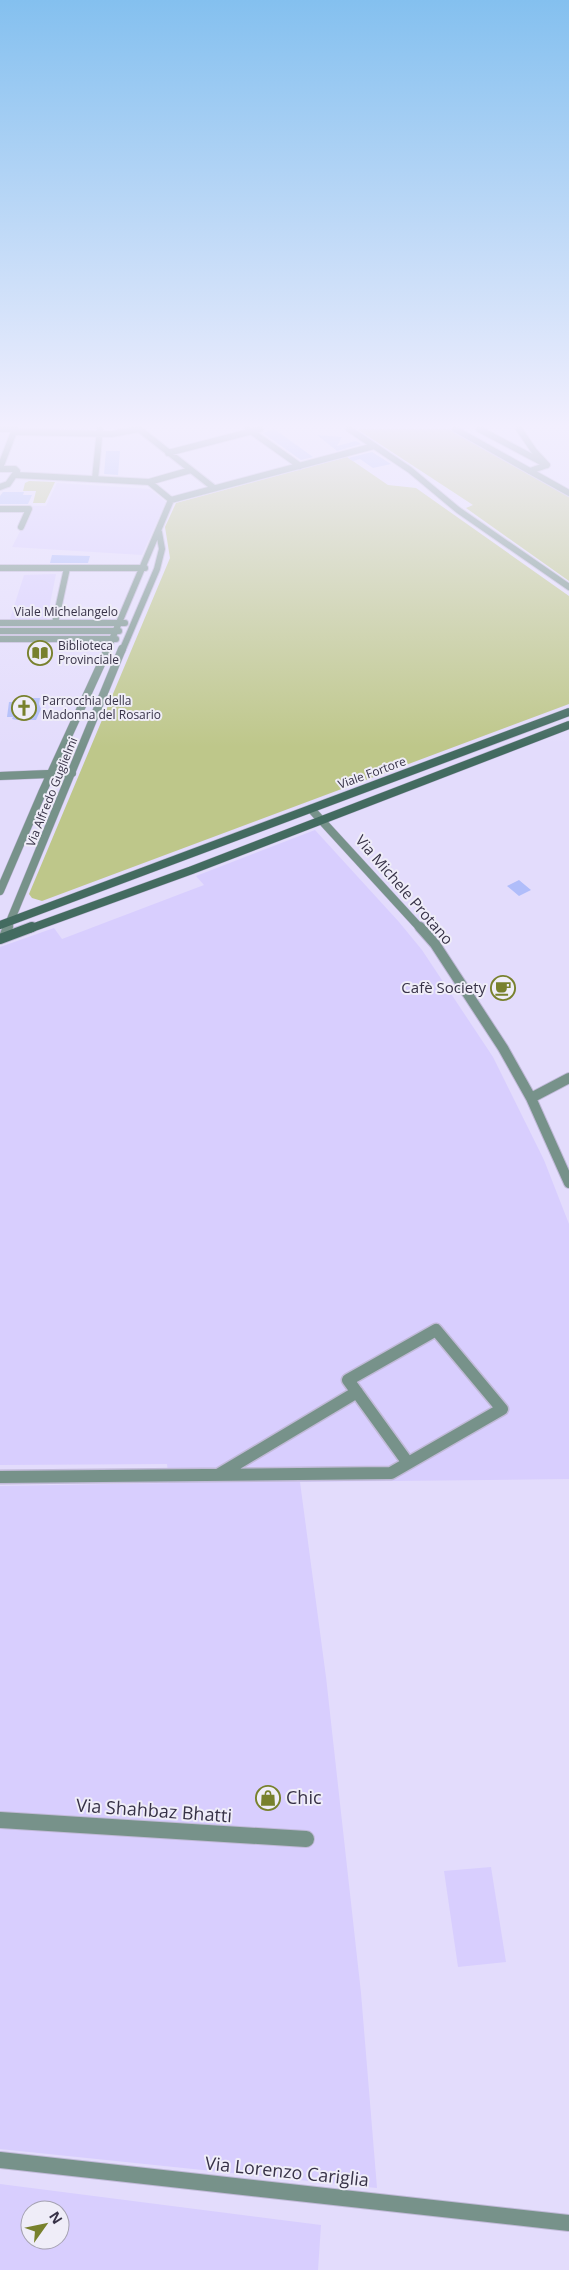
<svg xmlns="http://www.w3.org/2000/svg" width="569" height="2270" font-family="'Open Sans',sans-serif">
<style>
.built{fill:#d8cefe;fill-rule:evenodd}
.green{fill:#bec78a}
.building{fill:#b0bdfa}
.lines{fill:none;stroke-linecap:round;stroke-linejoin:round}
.minor-far4-casing{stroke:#c1bad8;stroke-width:8}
.minor-far3-casing{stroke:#c1bad8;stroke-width:9}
.minor-far2-casing{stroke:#c1bad8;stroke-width:12}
.minor-far1-casing{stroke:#c1bad8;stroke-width:15}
.minor-casing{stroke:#c1bad8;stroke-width:18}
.tertiary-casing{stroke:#c1bad8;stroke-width:8}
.secondary-far1-casing{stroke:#c1bad8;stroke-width:9}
.secondary-casing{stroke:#c1bad8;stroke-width:12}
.minor-far4{stroke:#77928a;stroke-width:6}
.minor-far3{stroke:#77928a;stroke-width:8}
.minor-far2{stroke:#77928a;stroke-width:10}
.minor-far1{stroke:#77928a;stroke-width:12}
.minor{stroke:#77928a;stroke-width:16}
.tertiary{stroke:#77928a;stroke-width:6}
.secondary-far1{stroke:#436b60;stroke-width:8}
.secondary{stroke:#436b60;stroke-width:10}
.labels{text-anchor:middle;stroke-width:4;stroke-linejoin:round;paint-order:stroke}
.far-street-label{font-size:12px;fill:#373247;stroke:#efedf8}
.far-poi-label{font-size:12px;fill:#373247;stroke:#efedf8;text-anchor:start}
.street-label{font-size:15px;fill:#373247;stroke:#efedf8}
.poi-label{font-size:15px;fill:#373247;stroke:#efedf8;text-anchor:end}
.near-poi-label{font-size:18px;fill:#373247;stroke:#efedf8;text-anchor:start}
.near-street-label{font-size:18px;fill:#373247;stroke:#efedf8}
</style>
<rect width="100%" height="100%" fill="#e3dcfc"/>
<path class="built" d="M57 483 150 489 166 502 142 555 12 547 33 506H46Z
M56 574 47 619H10L24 575Z
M315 830 399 922 422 950 493 1057 544 1160 569 1224V1479L300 1482 326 1677 361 1993 377 2188 0 2149V1486L169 1483 167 1464 0 1465V947L54 928 62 939 204 885 196 876Z
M491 1867 506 1962 458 1967 444 1871Z
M0 2184 321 2225 318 2270H0ZM30 2210H60V2240H30Z"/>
<path class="green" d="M357 429H449L569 496V581L466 508 473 505Z
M347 457 388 485 416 488 569 596V704L42 901 32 898 29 894 170 558 165 527 176 503Z
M29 481 55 482 45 503H33L36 491H23L25 483Z"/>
<path class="building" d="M274 429 313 457 301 460 263 433Z
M317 435 342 437 337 446 356 441 361 444 337 451Z
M106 451H120L118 475 104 474Z
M372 452 391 464 373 468 360 459 353 461 348 458Z
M3 492H24L23 495H32L28 504H0V496Z
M52 555 90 556 88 563H50Z
M32 698H40L39 704 41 709 36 720H17L12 719 13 717H7L9 702H31Z
M519 880 531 890 519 896 507 886Z"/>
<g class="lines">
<defs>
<path id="minor-far4" d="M0 429H15
M139 429 214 488
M248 429 300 466
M479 429 547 465
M519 429 534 451 547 465 530 471
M14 432 112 434 139 429
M168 453 260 429
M0 469H15L17 471 8 484 0 487
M16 475 149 482 171 500
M95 479 100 429
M149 482 191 470
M171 500 374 446
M0 509H29L21 527
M0 568H145
M0 623H125
M55 623 67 568
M0 631H119
M0 639H116
M107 651 171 500
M122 651 157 569 162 549 159 532"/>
<path id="minor-far3" d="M0 776 72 773
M311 809 421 929
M0 891 42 793 108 649
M7 929 122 649"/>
<path id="minor-far2" d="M420 927 435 944 503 1048 531 1098 569 1183
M4 937 8 927
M531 1098 569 1078"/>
<path id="minor-far1" d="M218 1475 357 1392
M0 1477 391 1473 502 1409 436 1330 348 1380 408 1463"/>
<path id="minor" d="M0 1820 306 1839
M0 2160 569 2223"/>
<path id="tertiary" d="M349 429 410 470 458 510 569 587
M455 429 569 493
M0 468 15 429"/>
<path id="secondary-far1" d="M0 925 569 712
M29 929 192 870 569 725"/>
<path id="secondary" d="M0 939 32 927"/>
</defs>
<use href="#minor-far4" class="minor-far4-casing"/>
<use href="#minor-far3" class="minor-far3-casing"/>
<use href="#minor-far2" class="minor-far2-casing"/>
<use href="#minor-far1" class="minor-far1-casing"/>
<use href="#minor" class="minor-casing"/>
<use href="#tertiary" class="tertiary-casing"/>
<use href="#secondary-far1" class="secondary-far1-casing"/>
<use href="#secondary" class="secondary-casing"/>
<use href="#minor-far4" class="minor-far4"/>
<use href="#minor-far3" class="minor-far3"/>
<use href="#minor-far2" class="minor-far2"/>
<use href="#minor-far1" class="minor-far1"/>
<use href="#minor" class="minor"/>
<use href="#tertiary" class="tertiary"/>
<use href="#secondary-far1" class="secondary-far1"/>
<use href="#secondary" class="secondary"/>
</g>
<linearGradient id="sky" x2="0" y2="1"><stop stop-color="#84c0ef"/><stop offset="0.57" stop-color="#f2effe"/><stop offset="1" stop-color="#f2effe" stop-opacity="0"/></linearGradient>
<rect width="569" height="747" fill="url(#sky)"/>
<defs>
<symbol id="library-ring" viewBox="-11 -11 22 22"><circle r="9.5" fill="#efedf8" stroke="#78812d" stroke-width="1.5"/><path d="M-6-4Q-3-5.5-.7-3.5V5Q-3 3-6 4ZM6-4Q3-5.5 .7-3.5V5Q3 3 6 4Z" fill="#78812d"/></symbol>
<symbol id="church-ring" viewBox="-11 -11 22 22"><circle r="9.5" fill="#efedf8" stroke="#78812d" stroke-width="1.5"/><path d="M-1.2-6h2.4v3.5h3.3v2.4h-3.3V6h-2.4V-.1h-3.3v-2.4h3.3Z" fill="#78812d"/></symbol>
<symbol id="cafe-ring" viewBox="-11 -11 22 22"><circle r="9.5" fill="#efedf8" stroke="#78812d" stroke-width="1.5"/><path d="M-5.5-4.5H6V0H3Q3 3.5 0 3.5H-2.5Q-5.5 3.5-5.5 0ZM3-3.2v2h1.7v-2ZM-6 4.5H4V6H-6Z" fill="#78812d"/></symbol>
<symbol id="shop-ring" viewBox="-11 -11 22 22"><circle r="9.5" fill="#efedf8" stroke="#78812d" stroke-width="1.5"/><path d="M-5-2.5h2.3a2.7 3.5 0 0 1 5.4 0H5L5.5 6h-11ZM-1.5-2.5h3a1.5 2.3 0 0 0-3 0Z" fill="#78812d"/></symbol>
</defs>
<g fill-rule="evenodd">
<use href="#library-ring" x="26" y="639" width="28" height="28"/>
<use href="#church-ring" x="10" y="694" width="28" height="28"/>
<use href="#cafe-ring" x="489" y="974" width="28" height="28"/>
<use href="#shop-ring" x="254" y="1784" width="28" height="28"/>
</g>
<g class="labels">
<g class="far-street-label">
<text x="66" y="616">Viale Michelangelo</text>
<text transform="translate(372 773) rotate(-20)" y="4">Viale Fortore</text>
<text transform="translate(52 792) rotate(-68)" y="4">Via Alfredo Guglielmi</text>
</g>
<g class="far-poi-label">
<text x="58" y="650">Biblioteca<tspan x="58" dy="14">Provinciale</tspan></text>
<text x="42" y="705">Parrocchia della<tspan x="42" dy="14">Madonna del Rosario</tspan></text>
</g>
<g class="street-label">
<text transform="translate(404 890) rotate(49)" y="5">Via Michele Protano</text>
</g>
<g class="poi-label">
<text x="486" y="993">Cafè Society</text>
</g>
<g class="near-poi-label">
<text x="286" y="1804">Chic</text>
</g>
<g class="near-street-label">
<text transform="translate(154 1811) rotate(4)" y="6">Via Shahbaz Bhatti</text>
<text transform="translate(287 2172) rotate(6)" y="6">Via Lorenzo Cariglia</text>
</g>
</g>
<g transform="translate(45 2225) rotate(57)"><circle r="24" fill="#efedf8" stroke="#a5a2b1"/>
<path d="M0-4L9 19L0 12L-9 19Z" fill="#78812d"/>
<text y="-8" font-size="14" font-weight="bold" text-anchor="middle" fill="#373247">N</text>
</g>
</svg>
